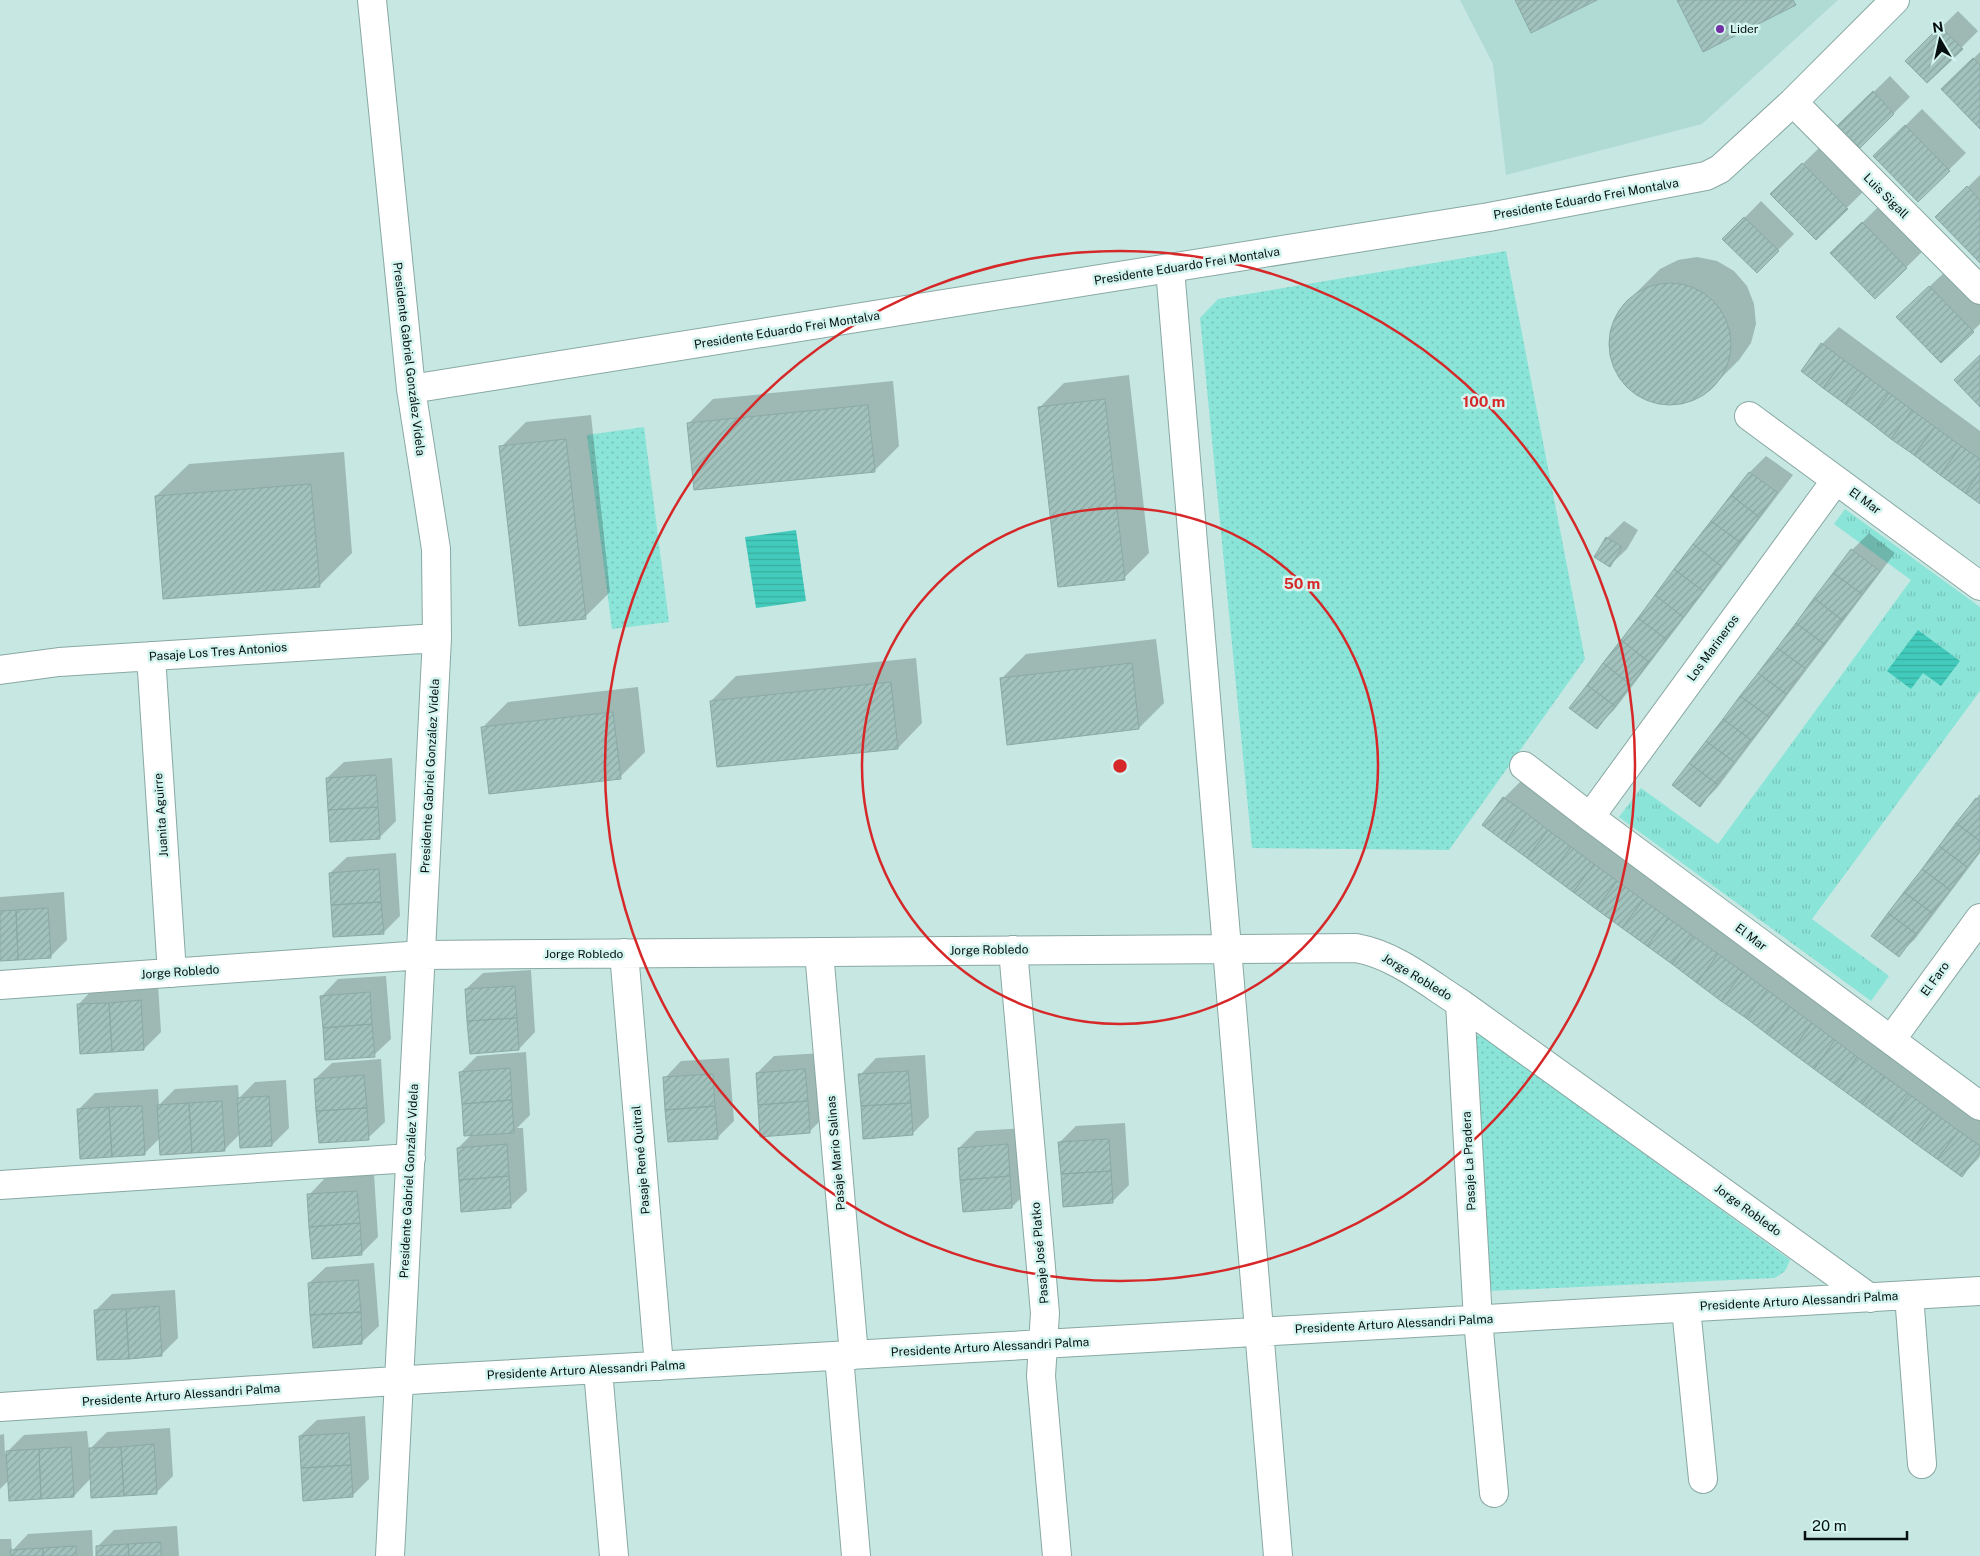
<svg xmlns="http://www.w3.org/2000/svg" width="1980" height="1556" font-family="'Public Sans',sans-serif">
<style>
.built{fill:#b0dad4}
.grass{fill:url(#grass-dots)}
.park{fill:url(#park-tufts)}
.water{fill:url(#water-rules)}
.shadow{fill:#0003}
.building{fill:url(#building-hatch);stroke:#8baaa5}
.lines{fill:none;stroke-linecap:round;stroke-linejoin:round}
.minor-casing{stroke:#89a8a3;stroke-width:30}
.minor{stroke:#fff;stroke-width:28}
.ring{fill:none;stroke:#d62828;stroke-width:2.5}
.poi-dot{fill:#732fa3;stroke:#d3f4ef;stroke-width:2}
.labels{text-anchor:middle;stroke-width:5;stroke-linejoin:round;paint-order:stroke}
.poi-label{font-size:12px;fill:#05100f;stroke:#d3f4ef;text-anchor:start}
.street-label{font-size:12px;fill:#05100f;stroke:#d3f4ef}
.centre{fill:#d62828;stroke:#d3f4ef;stroke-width:2.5}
.ring-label{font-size:15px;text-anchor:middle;font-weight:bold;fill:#d62828;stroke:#d3f4ef;stroke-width:5;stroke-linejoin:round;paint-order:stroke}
</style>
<defs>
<pattern id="grass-dots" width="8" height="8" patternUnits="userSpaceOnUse" patternTransform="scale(1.25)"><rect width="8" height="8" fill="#8ae4d8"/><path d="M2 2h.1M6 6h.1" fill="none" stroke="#76c3b8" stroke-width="1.8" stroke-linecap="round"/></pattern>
<pattern id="park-tufts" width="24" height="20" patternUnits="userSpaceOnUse" patternTransform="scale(1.25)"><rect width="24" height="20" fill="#8ae4d8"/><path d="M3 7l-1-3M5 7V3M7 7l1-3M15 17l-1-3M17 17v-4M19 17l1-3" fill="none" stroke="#76c3b8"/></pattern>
<pattern id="water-rules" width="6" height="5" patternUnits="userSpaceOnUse" patternTransform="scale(1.25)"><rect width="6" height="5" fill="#42cbbc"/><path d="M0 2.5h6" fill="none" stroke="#38ada0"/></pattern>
<pattern id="building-hatch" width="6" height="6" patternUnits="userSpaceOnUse" patternTransform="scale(1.25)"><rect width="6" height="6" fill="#a2c2bd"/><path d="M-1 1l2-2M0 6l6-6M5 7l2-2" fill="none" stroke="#8aa6a1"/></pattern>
</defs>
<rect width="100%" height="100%" fill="#c6e7e2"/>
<path class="built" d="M1460 0H1838L1702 124 1506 175 1493 64Z"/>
<path class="grass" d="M1506 251 1585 659 1449 850 1252 848 1200 318 1218 299Z
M644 427 669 622 612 629 587 435Z
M1481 1035 1790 1260 1785 1271 1775 1278 1489 1291 1473 1036Z"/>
<path class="park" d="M1845 509 1980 607V691L1812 919 1889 976 1871 1001 1619 817 1641 788 1718 844 1911 580 1834 524Z"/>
<path class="water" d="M796 530 806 601 756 608 745 537Z
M1918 630 1960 661 1941 686 1923 673 1911 689 1887 671Z"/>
<path class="shadow" d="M1958 11 1978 31 1927 82 1907 61Z
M1980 52V127L1943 89Z
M1890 76 1910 97 1860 147 1839 126Z
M1922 109 1966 153 1918 200 1875 156Z
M1820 147 1864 191 1816 238 1772 194Z
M1980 175V262L1937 218Z
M1761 201 1794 234 1757 271 1724 239Z
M1879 206 1923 251 1875 298 1832 253Z
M1697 257 1717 261 1734 271 1747 286 1754 304 1756 324 1751 343 1739 360 1714 385 1698 397 1679 403H1659L1640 396 1624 384 1614 366 1609 347 1611 327 1620 309 1660 269 1678 260Z
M1946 271 1980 305V324L1941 362 1914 301Z
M1839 327 1980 431V502L1822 344Z
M1129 375 1149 553 1124 578 1039 408 1064 383Z
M893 381 899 446 874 471 688 424 713 399Z
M591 415 610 592 585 617 501 447 526 422Z
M344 452 352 553 319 586 156 496 189 464Z
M1766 456 1793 475 1614 710 1597 727 1571 707 1750 472Z
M1624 521 1638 530 1627 549 1610 565 1596 556 1607 538Z
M1869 533 1895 553 1717 788 1700 805 1674 785 1852 550Z
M1156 639 1164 703 1139 728 1001 679 1026 654Z
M916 658 922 723 898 748 711 701 736 676Z
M638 687 645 752 620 777 483 727 508 702Z
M392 758 396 821 380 837 327 778 344 762Z
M1521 781 1980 1118V1156L1978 1159 1961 1176 1484 825 1504 798Z
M1980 794V853L1915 939 1898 955 1872 936Z
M396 853 400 916 383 933 330 873 347 857Z
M64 892 67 940 50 957 0 960V897Z
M531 970 535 1032 519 1049 466 989 483 973Z
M386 976 391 1039 374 1055 322 996 338 979Z
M158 984 161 1032 144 1049 78 1005 94 988Z
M526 1052 530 1115 517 1128H523L527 1191 510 1207 458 1148 472 1134 461 1072 477 1056Z
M822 1053 826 1115 809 1132 757 1073 774 1056Z
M925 1055 929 1117 912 1134 860 1075 876 1058Z
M729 1058 734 1121 717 1138 665 1078 681 1061Z
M381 1059 385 1122 368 1138 315 1079 332 1063Z
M286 1080 289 1128 272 1145 241 1133 224 1150 160 1138 144 1154 78 1110 95 1093 158 1089 159 1105 175 1089 238 1085 239 1098 255 1082Z
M1125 1123 1129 1185 1112 1202 1059 1143 1076 1126Z
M1024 1128 1029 1190 1012 1207 959 1148 976 1131Z
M374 1174 378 1237 361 1254 309 1195 325 1178Z
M374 1263 379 1326 362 1342 309 1283 326 1267Z
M175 1290 178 1338 161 1355 95 1311 112 1294Z
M365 1416 369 1479 353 1495 300 1436 317 1420Z
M170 1428 173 1476 156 1493 91 1478 74 1496 9 1480 0 1489V1435L4 1434 5 1454 24 1435 87 1431 89 1450 107 1432Z
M177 1526 179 1556H98L97 1547 114 1530Z
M92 1530 93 1556H0V1539H11L12 1551 28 1534Z"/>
<path class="building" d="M1515 0H1597L1531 33Z
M1677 0H1793L1796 5 1703 52Z
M1940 26 1963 49 1927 83 1905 61Z
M1973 58 1980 65V129L1941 89Z
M1873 91 1894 114 1860 148 1837 126Z
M1905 125 1950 171 1918 202 1873 156Z
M1802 163 1848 209 1816 240 1770 194Z
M1967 186 1980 200V263L1935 217Z
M1744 217 1779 251 1757 273 1722 239Z
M1862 222 1907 268 1875 299 1830 253Z
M1609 344a61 61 0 1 1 122 0a61 61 0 1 1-122 0Z
M1929 286 1974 332 1941 363 1896 317Z
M1821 343 1844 360 1823 388 1801 371Z
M1980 355V407L1954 380Z
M1844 360 1866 376 1845 404 1823 388Z
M1866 376 1889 393 1868 421 1845 404Z
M1889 393 1912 410 1891 439 1868 421Z
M1105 399 1125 580 1058 587 1038 407Z
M868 405 875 472 694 490 687 423Z
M1912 410 1935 427 1914 455 1891 439Z
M1935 427 1961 446 1940 475 1914 455Z
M566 439 586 619 519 626 499 446Z
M1961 446 1980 459V472L1965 493 1940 475Z
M1749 472 1777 492 1759 517 1731 495Z
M1980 472V504L1965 493Z
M311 484 320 587 163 599 155 496Z
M1731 495 1759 517 1740 542 1711 521Z
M1711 521 1740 542 1721 566 1693 544Z
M1606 537 1622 547 1610 567 1594 557Z
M1693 544 1721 566 1703 591 1674 569Z
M1851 549 1880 571 1862 594 1833 573Z
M1674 569 1703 591 1683 617 1655 595Z
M1833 573 1862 594 1842 620 1814 598Z
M1655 595 1683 617 1666 639 1638 618Z
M1814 598 1842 620 1824 644 1796 623Z
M1638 618 1666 639 1649 662 1621 640Z
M1796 623 1824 644 1805 668 1777 648Z
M1621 640 1649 662 1631 685 1603 663Z
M1777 648 1805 668 1786 694 1758 673Z
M1132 663 1139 729 1007 745 1000 678Z
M1603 663 1631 685 1615 706 1587 685Z
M1758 673 1786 694 1769 717 1740 696Z
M891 682 898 749 717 767 710 701Z
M1587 685 1615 706 1597 729 1569 708Z
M1740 696 1769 717 1751 740 1723 719Z
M613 712 621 779 489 794 481 727Z
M1723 719 1751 740 1734 762 1706 741Z
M1706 741 1734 762 1717 784 1689 763Z
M1689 763 1717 784 1700 807 1672 785Z
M376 775 378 807 328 810 326 778Z
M1503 797 1526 813 1505 842 1482 825Z
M1976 798 1980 801V841L1956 823Z
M378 807 380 839 330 842 328 810Z
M1526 813 1548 830 1527 858 1505 842Z
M1956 823 1980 841V851L1967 867 1939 846Z
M1548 830 1571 847 1550 875 1527 858Z
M1939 846 1967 867 1950 890 1922 869Z
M1571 847 1594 864 1573 892 1550 875Z
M1594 864 1617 881 1596 909 1573 892Z
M379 869 381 902 331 905 329 873Z
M1922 869 1950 890 1932 913 1904 892Z
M1617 881 1643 900 1622 928 1596 909Z
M1904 892 1932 913 1916 934 1888 913Z
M1643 900 1668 918 1647 946 1622 928Z
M381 902 384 934 333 937 331 905Z
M48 908 51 958 18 960 16 910Z
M16 910 18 960 0 961V911Z
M1888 913 1916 934 1899 957 1871 936Z
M1668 918 1693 936 1672 964 1647 946Z
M1693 936 1718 954 1697 983 1672 964Z
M1718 954 1743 972 1721 1001 1697 983Z
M1743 972 1767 990 1746 1018 1721 1001Z
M515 986 517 1018 467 1021 465 989Z
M1767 990 1789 1006 1767 1034 1746 1018Z
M370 992 372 1024 323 1028 320 996Z
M141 1000 144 1050 112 1052 109 1003Z
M109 1003 112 1052 80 1054 77 1004Z
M1789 1006 1812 1023 1791 1052 1767 1034Z
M517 1018 519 1050 470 1054 467 1021Z
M1812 1023 1835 1040 1814 1069 1791 1052Z
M372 1024 375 1057 325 1060 323 1028Z
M1835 1040 1857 1057 1836 1085 1814 1069Z
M1857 1057 1884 1076 1862 1104 1836 1085Z
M510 1068 512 1100 462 1104 459 1072Z
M805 1069 808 1101 758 1105 756 1073Z
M908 1071 911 1103 861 1106 858 1074Z
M713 1074 715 1106 665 1110 663 1077Z
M364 1075 367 1108 316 1111 314 1079Z
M1884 1076 1909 1094 1888 1123 1862 1104Z
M1909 1094 1933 1112 1912 1141 1888 1123Z
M269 1096 272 1146 240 1148 237 1098Z
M512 1100 514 1133 464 1136 462 1104Z
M222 1101 225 1151 192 1153 189 1103Z
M808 1101 810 1133 760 1137 758 1105Z
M189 1103 192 1153 160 1155 157 1105Z
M911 1103 913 1135 863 1139 861 1106Z
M142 1106 145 1155 112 1157 109 1107Z
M715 1106 718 1139 668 1142 665 1110Z
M109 1107 112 1157 80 1159 77 1109Z
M367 1108 369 1140 319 1143 316 1111Z
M1933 1112 1959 1131 1937 1159 1912 1141Z
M1959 1131 1980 1146V1152L1962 1177 1937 1159Z
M1109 1139 1111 1171 1061 1174 1058 1142Z
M507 1144 509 1176 459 1180 457 1148Z
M1008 1144 1010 1176 960 1180 958 1148Z
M1111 1171 1113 1203 1063 1207 1061 1174Z
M509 1176 511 1208 461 1212 459 1180Z
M1010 1176 1012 1208 963 1212 960 1180Z
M357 1191 360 1223 309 1227 307 1194Z
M360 1223 362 1255 312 1259 309 1227Z
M358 1280 361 1312 310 1315 308 1283Z
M159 1306 162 1356 129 1359 126 1309Z
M126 1309 129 1359 97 1360 94 1310Z
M361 1312 362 1344 313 1348 310 1315Z
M349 1433 351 1465 301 1468 299 1436Z
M154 1444 157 1494 124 1496 121 1447Z
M71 1447 74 1497 41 1499 39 1449Z
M121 1447 124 1496 91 1498 89 1448Z
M39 1449 41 1499 9 1501 6 1451Z
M351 1465 353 1497 303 1501 301 1468Z
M161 1542V1556H129L128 1544Z
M128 1544 129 1556H96V1546Z
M76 1546V1556H43V1548Z
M43 1548V1556H11L10 1550Z"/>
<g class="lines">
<defs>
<path id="minor" d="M372 0 411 389 436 549 437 638 390 1556
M1793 102 1980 290
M1170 269 1278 1556
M411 389 1489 217 1706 176 1720 169 1793 102 1895 0
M1749 416 1980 586
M151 656 172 973
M0 670 59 662 437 638
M1524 766 1590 817 1980 1106
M1590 817 1836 480
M1013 950 1045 1313 1041 1376 1057 1556
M819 952 854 1355
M624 953 659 1366
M0 985 422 955 1356 948C1395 955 1427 982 1460 1003L1870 1298
M1460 1003 1478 1320 1494 1493
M1891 1040 1980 918
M0 1185 411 1158
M1909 1295 1922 1464
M1686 1308 1703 1479
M839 1356 856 1556
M598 1370 614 1556
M0 1407 425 1379 1980 1291"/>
</defs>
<use href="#minor" class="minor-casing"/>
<use href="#minor" class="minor"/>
</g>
<g class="ring">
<circle cx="1120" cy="766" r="258"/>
<circle cx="1120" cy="766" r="515"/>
</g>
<circle class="poi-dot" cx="1720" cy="29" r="5"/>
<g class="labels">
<g class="poi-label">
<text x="1730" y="33">Lider</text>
</g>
<g class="street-label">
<text transform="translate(1886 196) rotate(45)" y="4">Luis Sigall</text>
<text transform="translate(1586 199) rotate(-10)" y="4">Presidente Eduardo Frei Montalva</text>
<text transform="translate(1187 266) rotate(-9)" y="4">Presidente Eduardo Frei Montalva</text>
<text transform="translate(787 330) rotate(-9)" y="4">Presidente Eduardo Frei Montalva</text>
<text transform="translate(409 359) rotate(83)" y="4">Presidente Gabriel González Videla</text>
<text transform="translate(1865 501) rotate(36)" y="4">El Mar</text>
<text transform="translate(1713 648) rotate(-54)" y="4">Los Marineros</text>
<text transform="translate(218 652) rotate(-4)" y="4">Pasaje Los Tres Antonios</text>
<text transform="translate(430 776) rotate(-87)" y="4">Presidente Gabriel González Videla</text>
<text transform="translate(161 815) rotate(-94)" y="4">Juanita Aguirre</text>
<text transform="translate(1751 937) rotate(37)" y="4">El Mar</text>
<text transform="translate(989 950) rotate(-1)" y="4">Jorge Robledo</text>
<text x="584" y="958">Jorge Robledo</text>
<text transform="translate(180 972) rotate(-4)" y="4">Jorge Robledo</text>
<text transform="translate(1417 977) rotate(31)" y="4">Jorge Robledo</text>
<text transform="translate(1935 979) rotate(-54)" y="4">El Faro</text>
<text transform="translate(836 1153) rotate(-95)" y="4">Pasaje Mario Salinas</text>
<text transform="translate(641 1160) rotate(-95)" y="4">Pasaje René Quitral</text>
<text transform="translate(1469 1161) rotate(-93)" y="4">Pasaje La Pradera</text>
<text transform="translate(409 1181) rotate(-87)" y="4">Presidente Gabriel González Videla</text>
<text transform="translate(1748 1210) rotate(36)" y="4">Jorge Robledo</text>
<text transform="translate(1040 1253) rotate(-95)" y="4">Pasaje José Platko</text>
<text transform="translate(1799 1301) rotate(-3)" y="4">Presidente Arturo Alessandri Palma</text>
<text transform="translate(1394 1324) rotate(-3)" y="4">Presidente Arturo Alessandri Palma</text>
<text transform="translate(990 1347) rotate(-3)" y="4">Presidente Arturo Alessandri Palma</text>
<text transform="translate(586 1370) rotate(-3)" y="4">Presidente Arturo Alessandri Palma</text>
<text transform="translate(181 1395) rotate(-4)" y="4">Presidente Arturo Alessandri Palma</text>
</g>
</g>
<circle cx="1120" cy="766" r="8" class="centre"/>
<g class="ring-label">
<text x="1484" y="407">100 m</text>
<text x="1302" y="589">50 m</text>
</g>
<g transform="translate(1940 40) rotate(351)" stroke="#d3f4ef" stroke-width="4" paint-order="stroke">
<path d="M0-4L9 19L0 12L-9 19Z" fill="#05100f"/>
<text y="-8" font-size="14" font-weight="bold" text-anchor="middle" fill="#05100f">N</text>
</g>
<path d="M1805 1531v8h102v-8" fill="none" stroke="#05100f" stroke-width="2.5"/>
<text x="1812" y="1531" font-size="15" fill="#05100f" stroke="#d3f4ef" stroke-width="4" paint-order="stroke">20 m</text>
</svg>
